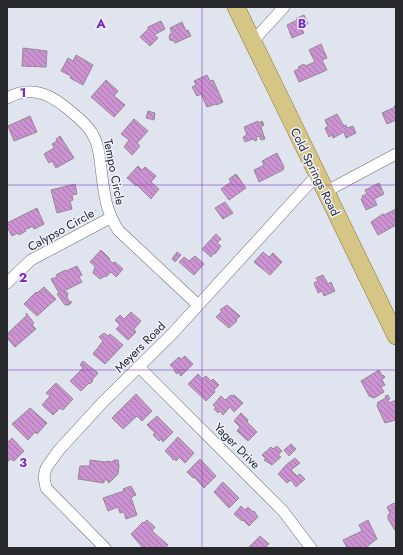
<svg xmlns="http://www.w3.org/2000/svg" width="403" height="555" font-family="Jost,sans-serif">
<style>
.building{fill:url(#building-back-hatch);stroke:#938b94}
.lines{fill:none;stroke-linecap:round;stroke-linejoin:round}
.minor-casing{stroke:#696d76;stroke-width:12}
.primary-casing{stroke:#867632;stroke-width:18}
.minor{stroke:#fff;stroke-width:11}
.primary{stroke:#d6c686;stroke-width:17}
.grid{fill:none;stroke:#7b2cbf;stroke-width:1;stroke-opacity:0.55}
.labels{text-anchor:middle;stroke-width:3;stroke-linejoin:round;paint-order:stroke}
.street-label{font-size:12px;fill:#26282c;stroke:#edf2fc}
.grid-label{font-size:13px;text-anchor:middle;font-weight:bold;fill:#7b2cbf;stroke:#edf2fc;stroke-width:3;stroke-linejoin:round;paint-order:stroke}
</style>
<defs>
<pattern id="building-back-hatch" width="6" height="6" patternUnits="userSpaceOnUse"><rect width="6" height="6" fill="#cd92d2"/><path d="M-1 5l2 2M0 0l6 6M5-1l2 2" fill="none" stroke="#a677ab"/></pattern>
</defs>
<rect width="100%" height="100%" fill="#dfe4ef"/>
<path class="building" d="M304 15 308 24 301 27 304 33 292 38 287 25 297 20V18Z
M161 21 165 29 154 35 158 38 150 46 140 37 148 29V27Z
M182 22 186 31 188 30 191 36 175 43 174 41 170 40 169 37 170 34 172 33 170 28Z
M321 44 327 58 322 60 327 70 299 82 294 71 299 69 298 67 304 64 305 66 315 62 309 50Z
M23 48 47 51 46 67 22 66Z
M76 55 93 65 83 85 70 78 71 76 61 71 68 58 73 61Z
M207 75 210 81 213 80 223 102 217 105 216 104 207 107 201 94 197 96 192 87 196 85 194 81Z
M106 80 118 91 114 96 125 105 114 117 91 97Z
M396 105V120L387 124 382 113 395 107 394 106Z
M148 111 155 113 154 120 146 118Z
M337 114 344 126 346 125 347 128 353 126 356 133 346 138 344 132 333 138 332 135 329 137 325 128 328 127 325 120Z
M30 116 37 132 14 141 8 126Z
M134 119 148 131 137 143 140 146 132 155 124 147 129 140 121 134Z
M258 121 259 123 262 121 264 125 261 127 265 139 261 140 259 136 256 137 257 140 255 141 253 139 245 142 243 137 247 135 244 127Z
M60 136 74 158 56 168 52 161 49 163 44 154 54 148 52 144 57 141 56 139Z
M277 153 284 167 283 170 259 182 254 170 264 165 262 161Z
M138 166 142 170 145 167 156 176 151 182 159 189 151 199 137 185 136 186 127 178Z
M236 174 246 188 229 200 221 189 231 182 229 179Z
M379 183 384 194 374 199 377 205 366 210 361 199 363 198 362 196 367 194 365 190Z
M75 184 77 194 72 195 73 200 70 201 72 209 57 213 51 190Z
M225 202 233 213 223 219 215 208Z
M37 208 44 224 34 229 32 226 30 228 25 229 26 231 19 235 18 233 12 236 7 227V223Z
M396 209V225L378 235 371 222 383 214 384 215Z
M216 234 221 239 217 243 221 246 215 254 214 253 211 257 202 249Z
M101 250 110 259 109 260 113 263 115 262 123 269 116 277 111 272 106 277 105 276 100 279 93 273 95 266 90 262Z
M177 252 181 255 175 262 172 259Z
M263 252 269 257 273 253 282 262 270 275 254 262Z
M195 256 204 264 194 275 179 262 184 257 189 261Z
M77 266 82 275 79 277 82 282 64 291 68 293 67 297 69 301 72 302 69 305H65L57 294 59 293 51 279 57 277 56 275 65 270 66 271Z
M323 275 328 284 331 282 335 291 324 296 322 291 318 293 314 283 318 281 316 278Z
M44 287 56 299 37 316 24 304 36 292 37 293Z
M227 305 240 316 236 320 237 321 229 328 216 317 222 311 220 310Z
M131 312 141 321 134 329 136 332 128 340 116 329 120 325 115 320 120 315 124 319Z
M26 313 34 323 32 325 36 329 15 347 7 338V334L27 315 26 314Z
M104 333 108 336 110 334 123 345 105 364 93 354 103 341 99 337Z
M185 356 193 364 181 376 178 372 177 374 174 371 175 370 170 365 179 357 181 359Z
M83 361 98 373 92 380 93 381 90 384 89 383 81 391 70 381 83 368 80 365Z
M379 370 382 376 383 375 385 377 382 380 385 385 381 387 384 392 374 398 369 396 361 381Z
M198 374 202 379 206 376 211 381 213 379 219 385 214 390 215 392 206 401 188 384Z
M56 383 73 399 63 410 60 408 53 415 42 405 50 396 46 393Z
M136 394 152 411 142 421 137 416 123 429 112 418Z
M231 395 232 396 234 395 243 403 234 412 230 407 223 415 220 411 218 413 214 409 216 408 213 405 221 396 225 400Z
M388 395 390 399 388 400 389 403 396 400V420L385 423 377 406 378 402 386 398 385 396Z
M30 408 47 423 37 434 35 432 28 440 12 424Z
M241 413 248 420 247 422 257 432 248 441 237 431 240 427 234 421Z
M157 416 173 432 163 442 161 439 159 441 153 435 155 433 147 425Z
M178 437 194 453 185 463 179 457 176 461 174 459 173 460 172 458 165 451Z
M12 438 24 451 14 461 10 459 7 463 8 464 7 465V441L8 442Z
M291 444 296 449 289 456 284 450Z
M277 446 282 451 278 455 281 457 272 465 264 460 266 459 262 455 271 447 273 449Z
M295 458 300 463 291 470 297 476 300 474 305 479 296 487 291 480 287 483 278 474 286 465Z
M200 459 216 476 204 488 194 477 193 478 187 472Z
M90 460 106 462 107 461 112 462 114 460H118L119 466 118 474 109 483 107 480H104V483L78 479 80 466H90Z
M223 482 239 498 229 508 214 492Z
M131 486 136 495 131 497 137 515 126 519 124 512 120 513 118 507 108 511 103 498 124 491 123 489Z
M394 503 396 505V532L388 519V515L390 513 387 507Z
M241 506 245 510 248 507 253 512 254 511 258 517 249 526 243 520 242 521 234 514Z
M147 520 155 527 152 531 168 545 165 548H143L131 534 143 522 144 523Z
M368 520 377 539 365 548H347L343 540 362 531 359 525Z
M260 536 269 544 265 548H248Z"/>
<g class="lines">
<defs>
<path id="minor" d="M252 42 284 7
M7 98C34 83 55 97 75 115 83 122 91 129 95 139 99 148 100 158 101 168 104 192 105 209 118 230L198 305
M325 192 396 154
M7 283 31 260 110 218
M139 367 283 511 311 548
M105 548 46 488 44 477 46 468 59 450 102 403 172 334 317 175"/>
<path id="primary" d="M236 7 396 336"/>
</defs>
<use href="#minor" class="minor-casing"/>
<use href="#primary" class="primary-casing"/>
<use href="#minor" class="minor"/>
<use href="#primary" class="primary"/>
</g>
<path class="grid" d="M202 7V548M7 185H396M7 370H396"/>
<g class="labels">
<g class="street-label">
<text transform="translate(114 172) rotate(79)" y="4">Tempo Circle</text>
<text transform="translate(315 172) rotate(64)" y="4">Cold Springs Road</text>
<text transform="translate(61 230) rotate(-29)" y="4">Calypso Circle</text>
<text transform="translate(140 347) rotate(-45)" y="4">Meyers Road</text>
<text transform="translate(237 446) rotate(45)" y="4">Yager Drive</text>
</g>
</g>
<g class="grid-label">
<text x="101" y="28">A</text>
<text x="302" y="28">B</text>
<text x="23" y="97">1</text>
<text x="23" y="282">2</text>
<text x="23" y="467">3</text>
</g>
<rect width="403" height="555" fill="none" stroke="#26282c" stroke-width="16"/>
</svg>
